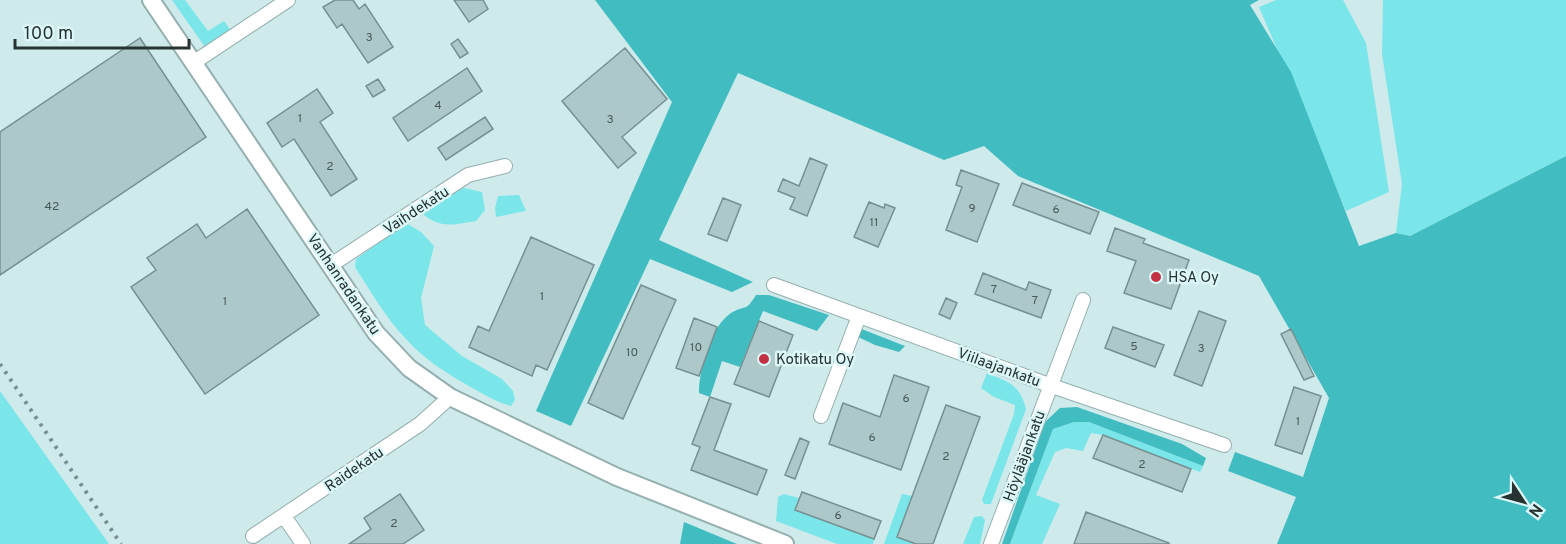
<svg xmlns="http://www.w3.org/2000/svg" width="1566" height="544" font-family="Overpass,sans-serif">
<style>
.green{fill:#7ae6ea}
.forest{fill:#41bdc2}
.building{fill:#adc8c9;stroke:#769091;stroke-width:1.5}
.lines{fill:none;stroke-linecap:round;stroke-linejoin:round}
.minor-casing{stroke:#94afaf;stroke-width:16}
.tertiary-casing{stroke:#94afaf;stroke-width:20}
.minor{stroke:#fff;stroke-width:14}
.tertiary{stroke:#fff;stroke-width:16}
.rail{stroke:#7b8e8f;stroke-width:4;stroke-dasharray:3 6;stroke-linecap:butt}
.poi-dot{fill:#c13143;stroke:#dbf7f8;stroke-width:2}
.labels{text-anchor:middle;stroke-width:5;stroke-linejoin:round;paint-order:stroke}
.number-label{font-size:12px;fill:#485858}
.street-label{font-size:15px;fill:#273232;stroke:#dbf7f8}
.poi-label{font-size:15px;fill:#273232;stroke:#dbf7f8;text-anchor:start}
</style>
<rect width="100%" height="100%" fill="#ceeaeb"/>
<path class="green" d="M172 0H185L208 31 224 21 231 31 205 47Z
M1276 0H1343L1366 43 1389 192 1346 211 1259 7Z
M1383 0H1566V156L1410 236 1396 233 1402 184 1382 54Z
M464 188 482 192 485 210 476 221C452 225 440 229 420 212L448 195Z
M519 195 526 211 496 217 495 208 498 196Z
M406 223 421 232 434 246 421 298 425 325 462 356 502 379 513 391 515 400 511 406C496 402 483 394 469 386 447 374 423 358 406 339 386 318 371 292 355 267L356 259Z
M987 373C1008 382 1020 384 1026 409L991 504H984L982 500 1014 414 1015 405 994 397 981 388Z
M0 391 109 544H0Z
M1074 422H1089L1203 466 1200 472 1103 435 1091 433 1083 451 1066 448 1055 452 1036 495 1060 504 1042 544H1010L1053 429Z
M784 494 799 498 795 510 874 539 873 544H837L776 521 778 497Z
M902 494 912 496 897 537 916 544H884Z
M982 516 985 520 980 544H963L974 517Z"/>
<path class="forest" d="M595 0H1259L1250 5 1291 72 1359 246 1396 233 1410 236 1566 156V544H1277L1296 497 1228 471 1235 452 1303 477 1329 398 1259 276 1018 176 984 146 944 160 738 73 659 240 753 282 732 292 650 259 571 426 536 411 672 102Z
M756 295H769L829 315 817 331 763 311 740 367 722 361 710 397 699 393C699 370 710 327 731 313 746 304 745 313 756 295Z
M859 328 905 346 899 352 875 345 858 337Z
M1077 407 1182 444 1206 458 1203 466 1089 422H1074L1053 429 1010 544H1002L1045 422 1060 408Z
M684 522 737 544H680Z"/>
<path class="building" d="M335 0H353L359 9 365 4 393 47 368 63 342 24 337 28 323 7Z
M454 0H483L488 9 469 22Z
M140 38 206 137 0 275V132Z
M458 39 468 53 460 58 451 44Z
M625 48 667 99 622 137 636 153 618 168 562 101Z
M467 68 482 91 408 141 393 118Z
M378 79 385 90 373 97 366 86Z
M317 89 333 113 320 122 357 179 331 196 294 139 282 147 267 123Z
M485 117 493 129 446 160 438 148Z
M810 158 827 165 807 216 790 209 795 198 778 191 783 179 799 186Z
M961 170 999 184 977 242 946 230 962 187 956 185Z
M1022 183 1099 212 1090 234 1013 205Z
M723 198 741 205 727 241 708 234Z
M869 202 884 208 885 204 895 208 878 247 854 237Z
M247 209 319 315 205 394 131 287 156 270 147 258 197 224 206 238Z
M1115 228 1145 239 1143 243 1189 260 1171 309 1124 293 1136 261 1107 251Z
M531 237 594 265 547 370 536 365 532 376 469 347 478 326 489 331Z
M983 273 1026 290 1029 282 1051 290 1041 318 975 294Z
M641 285 676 300 623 419 588 403Z
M946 298 957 303 950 319 939 314Z
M1199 311 1226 321 1202 386 1174 375Z
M694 318 717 327 699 376 676 368Z
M759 321 793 335 769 397 734 384Z
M1113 327 1164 345 1155 367 1105 348Z
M1291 329 1314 376 1304 380 1281 334Z
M894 375 929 387 901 470 829 444 843 403 880 417Z
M1294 387 1321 396 1302 454 1275 445Z
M710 397 731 404 714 450 767 470 757 495 691 470 700 447 692 444Z
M946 405 980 417 933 544H916L897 537Z
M1103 435 1191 469 1182 492 1093 458Z
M800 438 809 442 795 479 785 475Z
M802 492 881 521 874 539 795 510Z
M400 494 424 530 403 544H349L371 529 364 518Z
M1086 512 1169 543V544H1074Z"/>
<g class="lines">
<defs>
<path id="minor" d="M193 63 288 0
M331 265 468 175 505 166
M774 285 1049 385 1224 445
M821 416 859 316
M284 516 303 544
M253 536 420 424 450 397
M991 544 1083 300"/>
<path id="tertiary" d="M151 0 376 333 409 368 450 397 617 477 785 544"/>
</defs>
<use href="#minor" class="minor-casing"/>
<use href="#tertiary" class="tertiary-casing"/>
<use href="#minor" class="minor"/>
<use href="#tertiary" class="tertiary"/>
<path class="rail" d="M0 364 121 544"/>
</g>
<g class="poi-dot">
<circle cx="1156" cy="277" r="6"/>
<circle cx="764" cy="359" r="6"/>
</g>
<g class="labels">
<g class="number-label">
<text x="369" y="41">3</text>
<text x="438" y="109">4</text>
<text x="300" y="122">1</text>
<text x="610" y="123">3</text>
<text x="330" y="170">2</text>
<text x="52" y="210">42</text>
<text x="972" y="212">9</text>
<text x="1056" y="213">6</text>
<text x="874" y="226">11</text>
<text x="994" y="293">7</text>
<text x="542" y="300">1</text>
<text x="1035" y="304">7</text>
<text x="225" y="305">1</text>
<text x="1134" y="350">5</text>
<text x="696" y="351">10</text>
<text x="1201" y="352">3</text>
<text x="632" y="356">10</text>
<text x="906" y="402">6</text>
<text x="1298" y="425">1</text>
<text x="872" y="441">6</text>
<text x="946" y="460">2</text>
<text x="1142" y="468">2</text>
<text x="838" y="519">6</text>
<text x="394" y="527">2</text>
</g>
<g class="street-label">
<text transform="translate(416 210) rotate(-33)" y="5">Vaihdekatu</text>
<text transform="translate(344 284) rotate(56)" y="5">Vanhanradankatu</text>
<text transform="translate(999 367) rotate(20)" y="5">Viilaajankatu</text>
<text transform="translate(1024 456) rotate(-70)" y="5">Höylääjankatu</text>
<text transform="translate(354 469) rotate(-34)" y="5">Raidekatu</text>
</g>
<g class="poi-label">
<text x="1168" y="282">HSA Oy</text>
<text x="776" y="364">Kotikatu Oy</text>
</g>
</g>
<g transform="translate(1524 502) rotate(126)" stroke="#dbf7f8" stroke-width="4.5" paint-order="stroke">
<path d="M0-4.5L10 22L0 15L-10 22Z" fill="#273232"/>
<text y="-9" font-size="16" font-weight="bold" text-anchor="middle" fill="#273232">N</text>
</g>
<path d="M15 39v9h174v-9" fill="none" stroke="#273232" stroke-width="3"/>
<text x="24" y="39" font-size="18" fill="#273232" stroke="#dbf7f8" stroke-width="4.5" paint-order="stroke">100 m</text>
</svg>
